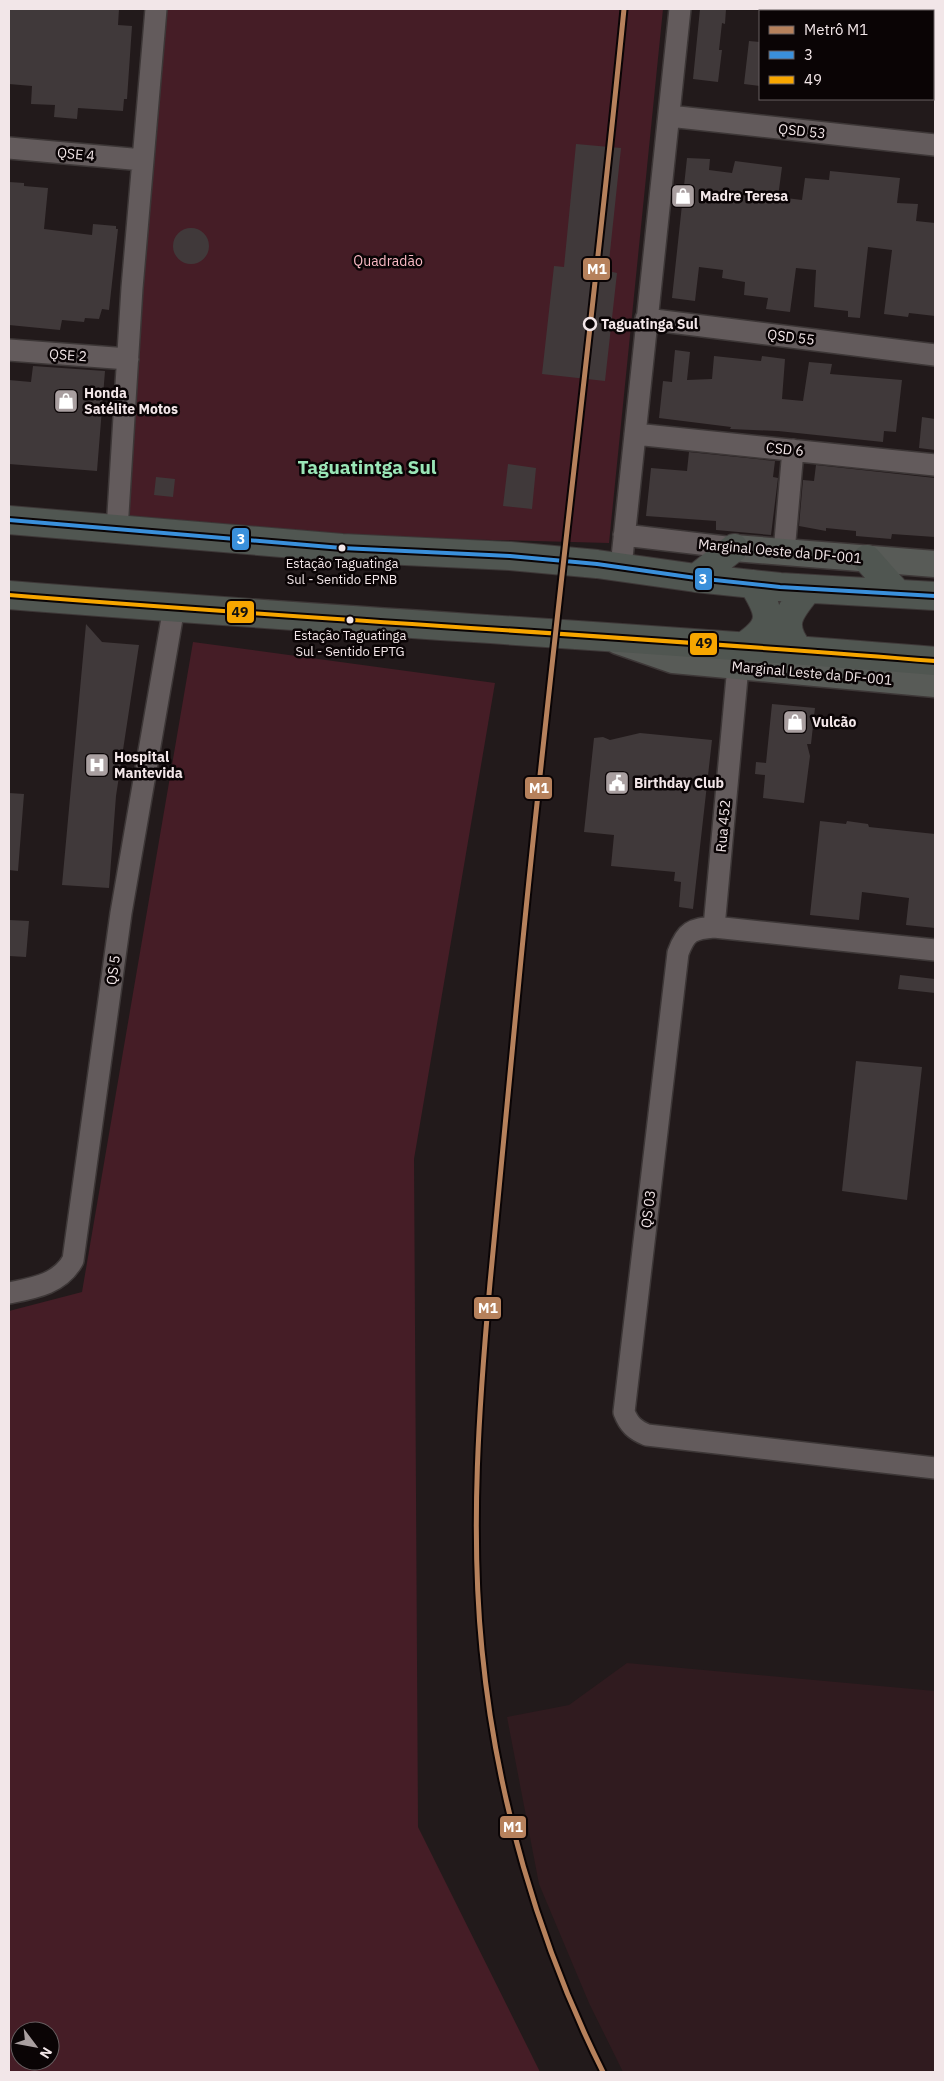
<svg xmlns="http://www.w3.org/2000/svg" width="944" height="2081" font-family="'IBM Plex Sans',sans-serif">
<style>
.built{fill:#301b1f}
.green{fill:#451d26;fill-rule:evenodd}
.building{fill:#40393a}
.lines{fill:none;stroke-linecap:round;stroke-linejoin:round}
.minor-casing{stroke:#3d3737;stroke-width:24}
.major-casing{stroke:#3d3737;stroke-width:29}
.highway-casing{stroke:#3d3737;stroke-width:30}
.minor{stroke:#635b5c;stroke-width:21}
.major{stroke:#585b57;stroke-width:26}
.highway{stroke:#505651;stroke-width:28}
.bus-1-casing{stroke:#0a0405;stroke-width:8}
.bus-2-casing{stroke:#0a0405;stroke-width:8}
.bus-1{stroke:#3a90db;stroke-width:4}
.bus-2{stroke:#f7a600;stroke-width:4}
.metro-1-casing{stroke:#0a0405;stroke-width:9}
.metro-1{stroke:#b6815c;stroke-width:5}
.stop-dot{fill:#0a0405;stroke:#f2e6e8;stroke-width:2.5}
.bus-dot{fill:#f2e6e8;stroke:#0a0405;stroke-width:2}
.labels{text-anchor:middle;stroke-width:5;stroke-linejoin:round;paint-order:stroke}
.bus-label{font-size:13px;fill:#f2e6e8;stroke:#0a0405}
.street-label{font-size:14px;fill:#f2e6e8;stroke:#0a0405}
.poi-label{font-size:14px;font-weight:bold;fill:#f2e6e8;stroke:#0a0405;text-anchor:start}
.park-label{font-size:14px;fill:#fabac5;stroke:#0a0405}
.stop-label{font-size:14px;font-weight:bold;fill:#f2e6e8;stroke:#0a0405;text-anchor:start}
.district-label{font-size:19px;font-weight:bold;fill:#9ae6b7;stroke:#0a0405}
.line-badge{stroke:#0a0405;stroke-width:2}
.badge-label{font-size:14px;text-anchor:middle;font-weight:bold;fill:#fff}
.pale-badge-label{font-size:14px;text-anchor:middle;font-weight:bold;fill:#111}
</style>
<rect width="100%" height="100%" fill="#221a1b"/>
<path class="built" d="M627 1663 935 1691V2072H623L589 2003 539 1884 507 1717 569 1705Z"/>
<path class="green" d="M159 9H663L609 543 117 530Z
M193 642 495 683 414 1159 418 1827 540 2072H9V1311L82 1292ZM20 2031H50V2061H20Z"/>
<path class="building" d="M9 9H119L118 25 132 26 127 99H124L123 111 78 108 77 119 54 117 55 105 31 104 32 86 9 84Z
M700 9H726L725 24 722 23 719 50H722L718 82 693 79Z
M749 41 760 42V86L744 84Z
M576 144 621 148 608 271 617 273 605 381 542 374 554 266 564 267Z
M687 158 710 159 709 170 732 173 735 161 782 167 778 197 802 200 805 178 829 180 830 171 900 178 897 203 918 204 916 221 935 223V316L909 313 908 317 884 314 892 250 868 247 860 318 848 317V311L814 307 816 270 796 268 790 312 766 309 768 298 744 295 745 282 722 278 723 270 699 267 695 301 672 298Z
M9 182 24 183V186L48 188 44 229 92 235 93 224 116 226V229H118L109 310 102 309 99 319 85 318 84 322 62 320 60 330 9 325Z
M173 246a18 18 0 1 1 36 0a18 18 0 1 1-36 0Z
M675 350 690 352 687 380 712 379 714 356 761 361 762 356 785 359 782 399 803 401 809 362 832 364 830 374 902 380 896 432 884 431 883 442 778 431 730 429 731 427 659 418 663 381 672 382Z
M33 366 105 371 97 471 9 464V380L31 382Z
M922 417 935 419V450L919 448Z
M689 452 775 461 773 477 778 478 771 535 716 530V521L646 516 651 468 687 471Z
M508 464 536 468 532 509 503 506Z
M816 465 935 478V537L892 534 891 539 856 536V531L826 528V531L799 526 803 480 814 481Z
M156 477 175 479 173 497 154 495Z
M86 624 102 642 139 645 116 796 109 888 62 885Z
M772 704 815 708 811 744H807L810 756 804 803 763 798 765 775 755 774 756 762 766 763Z
M640 733 712 740 693 909 679 907 681 882 674 881 675 872 611 866 614 835 584 832 594 738 603 737 610 740Z
M9 793 24 794 18 871 9 870Z
M820 821 846 824 847 821 868 824 869 827 935 834V928L906 925 909 898 862 892 859 920 810 915Z
M9 920 29 921 26 957 9 956Z
M900 975 935 979V993L898 989Z
M856 1061 922 1067 907 1200 842 1191Z"/>
<g class="lines">
<defs>
<path id="minor" d="M669 116 935 145
M9 148 143 160
M646 319 935 355
M9 350 128 359
M635 434 935 465
M117 530 132 288 156 9
M624 535 734 548
M784 552 793 450
M621 567 680 9
M714 927 738 666
M935 950 714 927C692 929 686 931 678 953L624 1412C629 1425 635 1430 647 1435L935 1468
M9 1293C34 1288 60 1284 73 1260L121 913 174 607"/>
<path id="major" d="M734 548 935 564
M618 641 673 660 935 684"/>
<path id="highway" d="M9 520 342 548 510 556 597 564 696 578 780 587 935 596
M867 559 897 593
M696 578 734 548
M9 595C318 620 627 636 935 661
M744 646C775 625 771 613 753 584
M799 650C778 624 790 611 808 589"/>
</defs>
<use href="#minor" class="minor-casing"/>
<use href="#major" class="major-casing"/>
<use href="#highway" class="highway-casing"/>
<use href="#minor" class="minor"/>
<use href="#major" class="major"/>
<use href="#highway" class="highway"/>
<defs>
<path id="bus-1" d="M9 520 342 548 510 556 597 564 696 578 780 587 935 596"/>
<path id="bus-2" d="M9 595C318 620 627 636 935 661"/>
</defs>
<use href="#bus-1" class="bus-1-casing"/>
<use href="#bus-2" class="bus-2-casing"/>
<use href="#bus-1" class="bus-1"/>
<use href="#bus-2" class="bus-2"/>
<defs>
<path id="metro-1" d="M603 2072C538 1942 496 1795 482 1650 470 1529 479 1405 490 1283 499 1182 509 1081 519 980 550 656 592 333 624 9"/>
</defs>
<use href="#metro-1" class="metro-1-casing"/>
<use href="#metro-1" class="metro-1"/>
</g>
<defs>
<symbol id="shop-square" viewBox="-11 -11 22 22"><rect x="-9" y="-9" width="18" height="18" rx="4" fill="#a99fa0" stroke="#0a0405"/><path d="M-5-2.5h2.3a2.7 3.5 0 0 1 5.4 0H5L5.5 6h-11ZM-1.5-2.5h3a1.5 2.3 0 0 0-3 0Z" fill="#fff"/></symbol>
<symbol id="hospital-square" viewBox="-11 -11 22 22"><rect x="-9" y="-9" width="18" height="18" rx="4" fill="#a99fa0" stroke="#0a0405"/><path d="M-5-5h3v3.5h4V-5h3V5h-3V1.5h-4V5h-3Z" fill="#fff"/></symbol>
<symbol id="civic-square" viewBox="-11 -11 22 22"><rect x="-9" y="-9" width="18" height="18" rx="4" fill="#a99fa0" stroke="#0a0405"/><path d="M-.6-6.5H3V-4.5H.6V-3L4-1V1h2V6H-6V1h2V-1L-.6-3ZM-1.2 2.5V6h2.4V2.5Z" fill="#fff"/></symbol>
</defs>
<g fill-rule="evenodd">
<use href="#shop-square" x="669" y="182" width="28" height="28"/>
<use href="#shop-square" x="52" y="387" width="28" height="28"/>
<use href="#shop-square" x="781" y="708" width="28" height="28"/>
<use href="#hospital-square" x="83" y="751" width="28" height="28"/>
<use href="#civic-square" x="603" y="769" width="28" height="28"/>
</g>
<circle class="stop-dot" cx="590" cy="324" r="6"/>
<g class="bus-dot">
<circle cx="342" cy="548" r="4.5"/>
<circle cx="350" cy="620" r="4.5"/>
</g>
<g class="labels">
<g class="bus-label">
<text x="342" y="568">Estação Taguatinga<tspan x="342" dy="16">Sul - Sentido EPNB</tspan></text>
<text x="350" y="640">Estação Taguatinga<tspan x="350" dy="16">Sul - Sentido EPTG</tspan></text>
</g>
<g class="street-label">
<text transform="translate(802 131) rotate(6)" y="5">QSD 53</text>
<text transform="translate(76 154) rotate(5)" y="5">QSE 4</text>
<text transform="translate(791 337) rotate(7)" y="5">QSD 55</text>
<text transform="translate(68 355) rotate(4)" y="5">QSE 2</text>
<text transform="translate(785 449) rotate(6)" y="5">CSD 6</text>
<text transform="translate(780 551) rotate(5)" y="5">Marginal Oeste da DF-001</text>
<text transform="translate(812 673) rotate(5)" y="5">Marginal Leste da DF-001</text>
<text transform="translate(723 826) rotate(-85)" y="5">Rua 452</text>
<text transform="translate(113 970) rotate(-82)" y="5">QS 5</text>
<text transform="translate(648 1209) rotate(-83)" y="5">QS 03</text>
</g>
<g class="poi-label">
<text x="700" y="201">Madre Teresa</text>
<text x="84" y="398">Honda<tspan x="84" dy="16">Satélite Motos</tspan></text>
<text x="812" y="727">Vulcão</text>
<text x="114" y="762">Hospital<tspan x="114" dy="16">Mantevida</tspan></text>
<text x="634" y="788">Birthday Club</text>
</g>
<g class="park-label">
<text x="388" y="266">Quadradão</text>
</g>
<g class="stop-label">
<text x="601" y="329">Taguatinga Sul</text>
</g>
<g class="district-label">
<text x="367" y="474">Taguatintga Sul</text>
</g>
</g>
<g class="line-badge">
<rect x="582" y="257" width="29" height="24" rx="5" fill="#b6815c"/>
<rect x="231" y="527" width="19" height="24" rx="5" fill="#3a90db"/>
<rect x="694" y="567" width="19" height="24" rx="5" fill="#3a90db"/>
<rect x="226" y="600" width="29" height="24" rx="5" fill="#f7a600"/>
<rect x="689" y="632" width="29" height="24" rx="5" fill="#f7a600"/>
<rect x="524" y="776" width="29" height="24" rx="5" fill="#b6815c"/>
<rect x="473" y="1296" width="29" height="24" rx="5" fill="#b6815c"/>
<rect x="499" y="1815" width="28" height="24" rx="5" fill="#b6815c"/>
</g>
<g class="badge-label">
<text x="597" y="274">M1</text>
<text x="241" y="544">3</text>
<text x="703" y="584">3</text>
<text x="539" y="793">M1</text>
<text x="488" y="1313">M1</text>
<text x="513" y="1832">M1</text>
</g>
<g class="pale-badge-label">
<text x="240" y="617">49</text>
<text x="704" y="648">49</text>
</g>
<rect width="944" height="2081" fill="none" stroke="#f2e6e8" stroke-width="20"/>
<rect x="759" y="10" width="175" height="90" fill="#0a0405" stroke="#675e60"/>
<rect x="769" y="26" width="25" height="8" fill="#b6815c" stroke="#675e60"/>
<text x="804" y="35" font-size="15" fill="#f2e6e8">Metrô M1</text>
<rect x="769" y="51" width="25" height="8" fill="#3a90db" stroke="#675e60"/>
<text x="804" y="60" font-size="15" fill="#f2e6e8">3</text>
<rect x="769" y="76" width="25" height="8" fill="#f7a600" stroke="#675e60"/>
<text x="804" y="85" font-size="15" fill="#f2e6e8">49</text>
<g transform="translate(35 2046) rotate(122)"><circle r="24" fill="#0a0405" stroke="#675e60"/>
<path d="M0-4L9 19L0 12L-9 19Z" fill="#a99fa0"/>
<text y="-8" font-size="14" font-weight="bold" text-anchor="middle" fill="#f2e6e8">N</text>
</g>
</svg>
